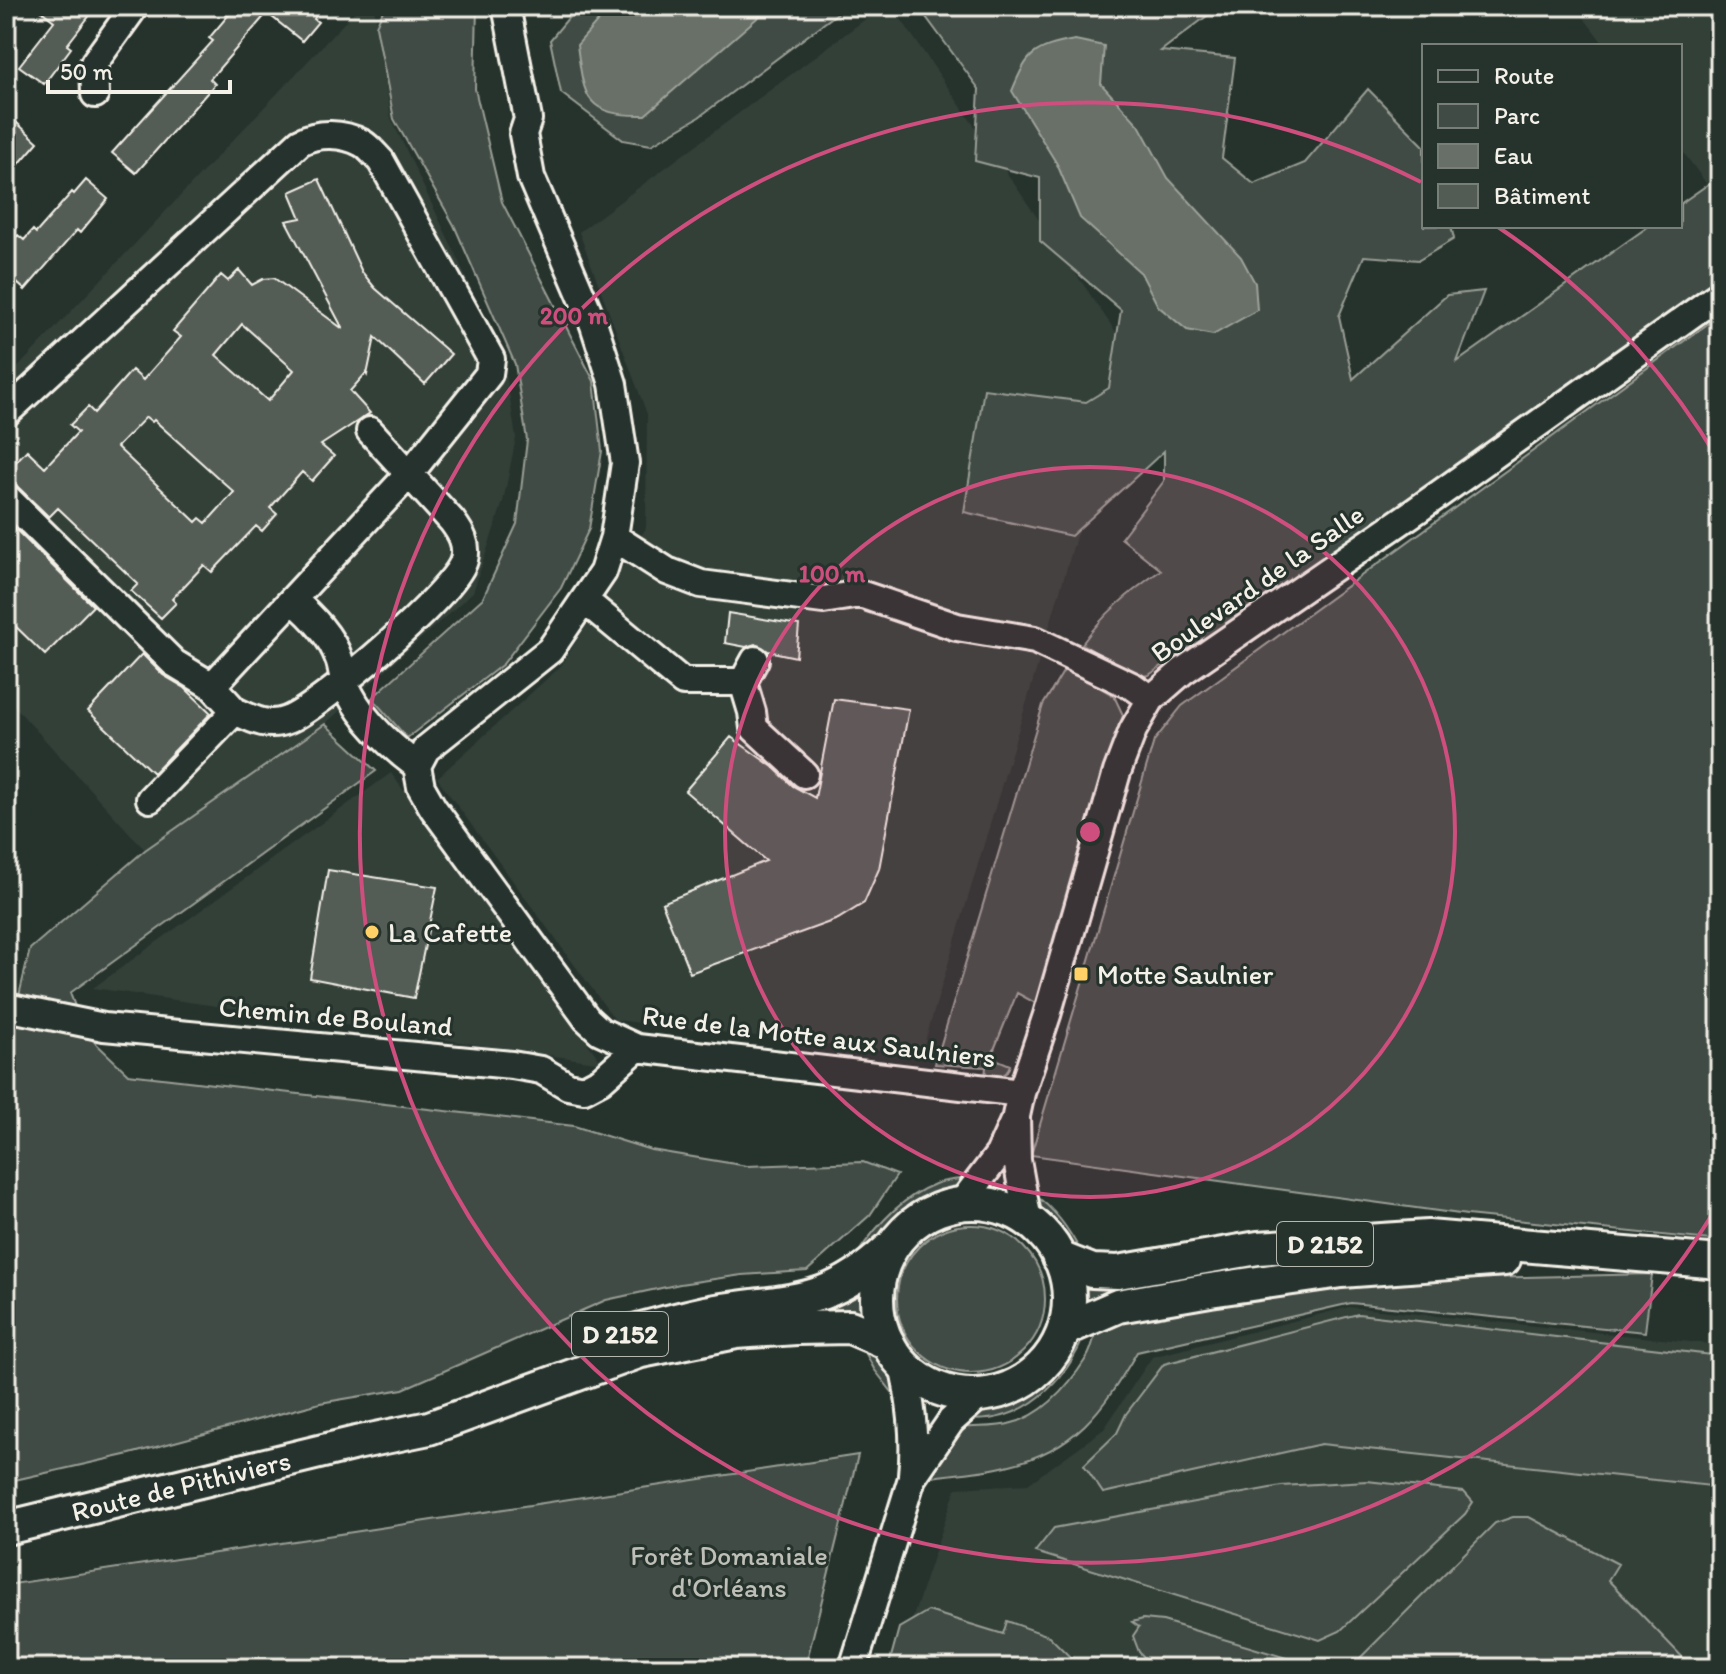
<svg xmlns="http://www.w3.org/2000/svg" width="1726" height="1674" font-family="Itim,sans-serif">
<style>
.built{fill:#333f39}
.green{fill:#414b45;stroke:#9a9e96;stroke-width:2}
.water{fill:#676f68;stroke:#9fa39b;stroke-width:2}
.building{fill:#525c55;stroke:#f4f1e8;stroke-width:2;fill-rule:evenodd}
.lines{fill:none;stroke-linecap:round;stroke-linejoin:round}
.minor-casing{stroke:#f4f1e8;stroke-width:32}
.major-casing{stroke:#f4f1e8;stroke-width:38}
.minor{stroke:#26332d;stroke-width:26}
.major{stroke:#26332d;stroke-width:32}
.ring{fill:none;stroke:#ce4e7e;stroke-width:4}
.poi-dot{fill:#ffd166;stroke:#26332d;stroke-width:3}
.labels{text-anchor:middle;stroke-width:6;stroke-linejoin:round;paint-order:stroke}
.shield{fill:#26332d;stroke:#b6b8b0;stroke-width:2}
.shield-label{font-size:26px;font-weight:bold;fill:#f4f1e8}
.street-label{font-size:28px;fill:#f4f1e8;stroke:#26332d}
.poi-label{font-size:28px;fill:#f4f1e8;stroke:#26332d;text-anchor:start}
.park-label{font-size:28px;fill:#bebfb7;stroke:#26332d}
.centre{fill:#ce4e7e;stroke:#26332d;stroke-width:4}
.ring-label{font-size:24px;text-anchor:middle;font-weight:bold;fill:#ce4e7e;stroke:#26332d;stroke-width:6;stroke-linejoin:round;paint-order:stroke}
</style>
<rect width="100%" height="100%" fill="#26332d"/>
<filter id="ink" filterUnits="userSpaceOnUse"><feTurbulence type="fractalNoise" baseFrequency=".0125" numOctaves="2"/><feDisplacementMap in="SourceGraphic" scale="16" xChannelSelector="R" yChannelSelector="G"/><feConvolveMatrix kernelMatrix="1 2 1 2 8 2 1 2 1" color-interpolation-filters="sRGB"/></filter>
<g filter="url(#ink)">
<path class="built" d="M360 6H374L391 118 457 257 506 373 516 438 503 502 473 592 325 724 145 850 6 697V380Z
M883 6H892L1131 354 921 1055 615 1020 437 778 561 666 646 528 647 414 579 232Z
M1575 6H1720V173L1706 183 1680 148V46H1605Z
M391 773 602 1063 93 988Z
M1349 1307 1720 1345V1668H896L956 1488 1028 1484 1104 1429 1152 1357Z"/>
<path class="green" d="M385 6H477L475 89 502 202 594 381 602 451 589 529 561 588 503 664 407 738 372 698 483 598 517 524 527 440 515 364 454 225 394 119 376 26Z
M578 6H847L699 117 651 145 623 140 561 93 550 40Z
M918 6H1220L1161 51 1235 58 1222 158 1254 184 1305 163 1368 89 1424 146V226H1451L1454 239 1419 260 1364 256 1339 316 1353 379 1447 295 1484 291 1457 362 1649 226H1680V204L1720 176V279L1245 616 1182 652 1149 675 1137 677 1082 644C1104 613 1130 592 1161 570L1121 538 1164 481V451L1071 536 964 512 984 389 1086 402 1109 388 1121 310 1040 241V178L975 161 979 89Z
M1720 315V1241L1467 1215 1031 1155 1154 741 1182 706Z
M1066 667 1114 696 1123 715 1037 1004 1017 993 991 1057 1010 1065 1007 1072 999 1078 985 1077 986 1067 935 1064 1043 705Z
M325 724 376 771 70 993 85 1033 128 1074 574 1126 651 1150 747 1166 863 1162 897 1175 870 1215 807 1271 742 1275 680 1284 606 1300 403 1389 320 1403 130 1454 6 1482V1024L18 1000 30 949 145 850Z
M967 1178 957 1192 926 1204 901 1220 881 1243 856 1256C875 1227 902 1197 935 1184 945 1180 957 1180 967 1178Z
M1032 1193C1055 1209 1068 1228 1081 1252L1067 1249 1037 1213Z
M897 1299a74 74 0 1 1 148 0a74 74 0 1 1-148 0Z
M1652 1274 1645 1332 1351 1303 1137 1352C1103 1410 1076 1450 1006 1466 980 1473 953 1473 926 1478L961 1428C977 1426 997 1428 1012 1423 1044 1415 1070 1384 1087 1357 1094 1346 1093 1332 1102 1323L1348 1281Z
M1152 1278 1154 1293 1077 1306 1075 1282Z
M856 1296 863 1300 864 1326 790 1312Z
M1358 1314 1720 1356V1487L1321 1444 1103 1493 1084 1465 1117 1433 1126 1414 1164 1364Z
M1086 1331C1067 1382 1022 1426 964 1419 985 1404 1011 1401 1032 1385 1054 1370 1063 1344 1086 1331Z
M861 1344C891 1361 894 1367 899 1401L874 1369Z
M858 1455 805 1668H6V1585Z
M1367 1481 1464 1492 1473 1502 1465 1514 1340 1631 1320 1640 1035 1552 1054 1528 1281 1486Z
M1513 1517H1529L1618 1564 1608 1580 1693 1668H1361L1356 1662 1495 1523Z
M928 1611 1003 1634 1007 1621 1049 1636 1081 1668H888L899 1628Z
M1143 1619 1163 1621 1290 1659 1297 1668H1155L1139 1652 1133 1636 1139 1627 1132 1622Z"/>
<path class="water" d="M611 6H771L645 115C585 116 584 98 577 45Z
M1075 40 1104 46 1101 84 1139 125 1168 178 1241 257 1255 283 1257 310 1213 335 1187 330 1158 306 1141 273 1080 218 1057 164 1012 91C1028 52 1033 48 1075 40Z"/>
<path class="building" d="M35 6H97L67 45 71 48 44 84 19 66 54 21Z
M236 6H308L317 14 314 19 318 22 302 41 267 13 210 79 215 84 136 173 112 153 213 41 209 38Z
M6 113 38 142 6 179Z
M319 179 362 272 375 288 451 354 425 384 375 337 367 375 366 373 350 391 370 413 321 445 334 456 312 481 302 472 270 508 277 514 262 531 256 526 212 572 204 565 172 599 176 603 161 618 131 591 138 584 58 508 49 517 17 486 6 481V472L27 450 45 467 78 432 70 425 88 407 94 413 132 370 143 380 181 337 173 331 221 275 228 281 239 270 252 285 263 279 274 278 343 329 286 221 301 218 290 192ZM242 324 294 370 268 401 216 355ZM146 417 152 422 154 420 234 492 206 523 200 518 196 522 117 447Z
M86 180 108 199 80 233 77 230 25 290 6 273V247L18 235 24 240 33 230 36 233 72 192 74 194Z
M6 520 93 606 45 655 6 617Z
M728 613 799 625 796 657 768 651 755 644 746 647 725 643Z
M142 654 163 675 185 688 211 713 153 773 88 711Z
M834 699 909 709 879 869 864 903 838 919 690 973 662 903 766 861 685 791 731 737 773 767 793 786 815 798Z
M328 870 437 887 414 998 310 978Z"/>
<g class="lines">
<defs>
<path id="minor" d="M95 94 94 63 135 6
M6 413 300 142C318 132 343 133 362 143 369 147 375 155 381 161L491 359 489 374 410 473 212 686
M6 497 174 663 212 686 235 711 150 799
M614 537 667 571 701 584 823 600 860 594 957 627 1035 640 1134 687 1151 699
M584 600 683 682H743L755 660
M294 601C311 615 332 637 339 659 342 666 342 675 345 683 358 717 389 745 417 766
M743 682 752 712 754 728 804 774
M235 711C252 719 268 728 287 720 320 708 456 591 464 560 468 544 461 533 452 521L370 431
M417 766 426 749 550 650 603 572 614 537 625 463 613 384 594 325 531 177 523 134 528 119 506 6
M417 766 421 787 433 808 587 1019 600 1031 637 1048 1021 1093
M6 1007 104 1027 512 1065 541 1070 568 1086 584 1089 601 1080 637 1048
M961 1204 999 1154 1013 1123
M1028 1221 1017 1160 1016 1116 1021 1093 1047 1015 1117 772 1133 730 1151 699 1183 671 1417 510 1720 294
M903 1364C911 1402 916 1436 912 1475
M853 1668 912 1478 951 1421 981 1394"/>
<g id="major">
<circle cx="973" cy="1299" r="96"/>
<path d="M1059 1258 1092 1271 1118 1272 1258 1248 1428 1237 1720 1262"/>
<path d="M1065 1329 1118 1306 1210 1290 1341 1271 1504 1259"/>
<path d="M625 1333C655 1326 686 1316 716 1311 792 1299 828 1306 888 1250"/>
<path id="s1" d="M6 1528 356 1443 429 1428 641 1351 736 1332 796 1328 850 1327 888 1343"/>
</g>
</defs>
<use href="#minor" class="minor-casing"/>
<use href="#major" class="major-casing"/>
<use href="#minor" class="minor"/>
<use href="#major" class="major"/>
</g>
</g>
<circle cx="1090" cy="832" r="365" fill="#ce4e7e" fill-opacity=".12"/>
<g class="ring">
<circle cx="1090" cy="832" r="365"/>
<path d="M1719 1203A730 730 0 1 1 1421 182M1498 227A730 730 0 0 1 1719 461"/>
</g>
<g class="poi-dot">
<circle cx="372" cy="932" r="8"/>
<rect x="1073" y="966" width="16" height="16" rx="4"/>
</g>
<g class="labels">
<g class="shield">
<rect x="1277" y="1222" width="96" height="44" rx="6"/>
<rect x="572" y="1312" width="96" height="44" rx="6"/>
</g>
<g class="shield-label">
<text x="1325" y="1253">D 2152</text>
<text x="620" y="1343">D 2152</text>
</g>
<g class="street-label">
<text transform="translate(1257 583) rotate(-35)" y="10">Boulevard de la Salle</text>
<text transform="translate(336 1016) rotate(5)" y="10">Chemin de Bouland</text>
<text transform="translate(819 1036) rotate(7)" y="10">Rue de la Motte aux Saulniers</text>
<text dy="10" stroke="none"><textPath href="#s1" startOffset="180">Route de Pithiviers</textPath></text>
</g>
<g class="poi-label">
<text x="388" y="942">La Cafette</text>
<text x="1097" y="984">Motte Saulnier</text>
</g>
<g class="park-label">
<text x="729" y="1565">Forêt Domaniale<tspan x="729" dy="32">d'Orléans</tspan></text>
</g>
</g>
<circle cx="1090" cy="832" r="12" class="centre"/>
<g class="ring-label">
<text x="574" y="324">200 m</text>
<text x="832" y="582">100 m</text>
</g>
<rect width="1726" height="1674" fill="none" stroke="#26332d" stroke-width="32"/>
<rect x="16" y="16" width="1694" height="1642" fill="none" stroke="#f4f1e8" stroke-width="3" filter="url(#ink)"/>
<rect x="1422" y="44" width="260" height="184" fill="#26332d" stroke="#787f78" stroke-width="2"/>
<rect x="1438" y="70" width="40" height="12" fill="#26332d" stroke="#787f78" stroke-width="2"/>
<text x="1494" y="84" font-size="24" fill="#f4f1e8">Route</text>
<rect x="1438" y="104" width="40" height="24" fill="#414b45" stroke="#787f78" stroke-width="2"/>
<text x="1494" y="124" font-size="24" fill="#f4f1e8">Parc</text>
<rect x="1438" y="144" width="40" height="24" fill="#676f68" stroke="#787f78" stroke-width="2"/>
<text x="1494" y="164" font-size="24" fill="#f4f1e8">Eau</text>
<rect x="1438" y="184" width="40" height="24" fill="#525c55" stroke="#787f78" stroke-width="2"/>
<text x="1494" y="204" font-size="24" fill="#f4f1e8">Bâtiment</text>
<path d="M48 80v12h182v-12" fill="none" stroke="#f4f1e8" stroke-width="4"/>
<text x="60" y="80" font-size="24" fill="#f4f1e8" stroke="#26332d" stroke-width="6" paint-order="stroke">50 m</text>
</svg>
